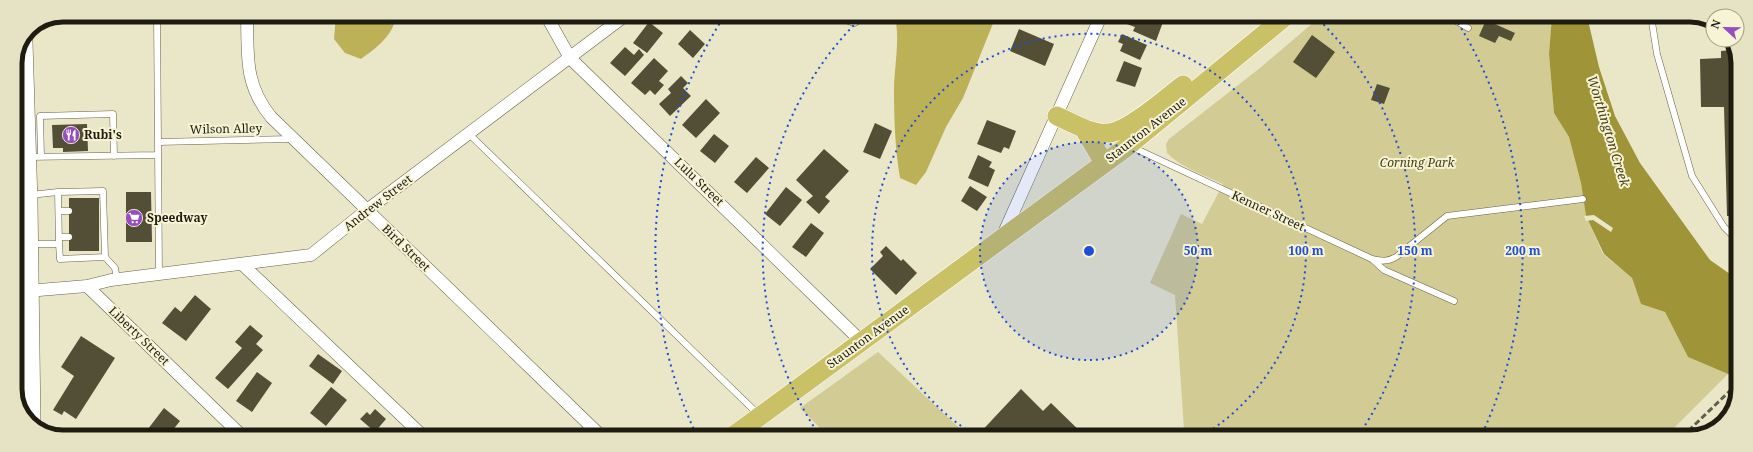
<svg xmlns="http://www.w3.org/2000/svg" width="1753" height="452" font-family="'Noto Serif',serif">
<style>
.green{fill:#d2cb94}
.forest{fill:#bdb157}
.water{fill:#9f9438}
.pier{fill:#eae7c9}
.building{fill:#524f36}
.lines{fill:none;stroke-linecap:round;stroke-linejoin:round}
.lane-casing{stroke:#656247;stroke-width:7}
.street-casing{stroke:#656247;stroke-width:13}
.secondary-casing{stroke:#656247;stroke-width:18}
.primary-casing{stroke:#fff;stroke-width:20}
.lane{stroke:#fff;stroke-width:6}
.street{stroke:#fff;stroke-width:12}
.secondary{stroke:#fff;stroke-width:17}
.primary{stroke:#cac166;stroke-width:19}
.rail{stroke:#605e4d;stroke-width:3;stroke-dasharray:6 3;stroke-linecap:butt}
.ring{fill:none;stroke:#1d4ed8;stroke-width:2;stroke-dasharray:2 4}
.labels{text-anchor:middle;stroke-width:4;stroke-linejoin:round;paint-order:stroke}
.street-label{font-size:12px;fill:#1e1c11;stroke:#f7f4d5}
.poi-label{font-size:12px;font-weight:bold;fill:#1e1c11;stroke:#f7f4d5;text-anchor:start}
.park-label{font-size:12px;font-style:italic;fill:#444019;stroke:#f7f4d5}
.water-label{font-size:13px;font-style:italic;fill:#47421b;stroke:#f7f4d5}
.rim{fill:none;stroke:#1e1c11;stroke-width:5}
.centre{fill:#1d4ed8;stroke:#f7f4d5;stroke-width:2}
.ring-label{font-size:12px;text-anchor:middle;font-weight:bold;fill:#1d4ed8;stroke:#f7f4d5;stroke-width:4;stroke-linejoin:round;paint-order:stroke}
</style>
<rect width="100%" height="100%" fill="#eae7c9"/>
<path class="green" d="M1321 16H1552L1549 54 1554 113 1569 137 1581 183 1586 216 1603 254 1632 278 1641 304 1665 312 1688 357 1728 374 1665 437H1190L1184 430 1175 295 1150 283 1181 214 1202 224 1223 184C1204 175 1182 168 1167 153L1166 144 1169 139 1260 68Z
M878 352 969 437 828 436 800 408Z"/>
<path class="forest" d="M336 15H395C396 34 375 49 361 59L345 53 334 39Z
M894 15 996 16 963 98 946 127 926 172 916 185 900 178C895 148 894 119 894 89 894 69 901 34 894 15Z
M1734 405 1722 425 1702 433Z"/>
<path class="water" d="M1552 16H1587L1599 67 1615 116 1640 163 1710 260 1730 274 1737 286V375L1728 374 1688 357 1665 312 1641 304 1632 278 1604 254 1586 216 1581 183 1569 137 1554 113 1549 54Z"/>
<path class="pier" d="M1594 215 1613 228 1611 232 1593 220 1586 221 1584 216Z"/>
<path class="building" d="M577 15H591L581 21Z
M1126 16H1149L1163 22 1156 41 1133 31 1135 27 1124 23Z
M1186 16H1206L1203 23Z
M1486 20 1515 33 1511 41 1499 36 1495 43 1479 36Z
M649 22 663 33 647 53 633 43Z
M1019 29 1054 44 1045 66 1010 51Z
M690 30 705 44 693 58 678 44Z
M1122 34 1147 45 1140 60 1120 51 1123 44 1118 42Z
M1312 35 1335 52 1316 78 1293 62Z
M1731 44 1738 59 1737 216H1727L1724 107H1701L1700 59 1721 58V51L1731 50Z
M625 47 634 55 639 49 644 55 625 76 610 63Z
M654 58 668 71 659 81 664 85 655 95 650 90 645 95 631 83Z
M1124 61 1142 68 1135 87 1116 81Z
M681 76 688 83 683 88 691 96 670 116 659 104 671 93 668 89Z
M1377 84 1390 88 1384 104 1371 100Z
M706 99 720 113 696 138 682 125Z
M987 120 1016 131 1009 149 1004 147 1001 153 977 144Z
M875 123 892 131 880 159 863 152Z
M87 124 88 151 63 152V148H53L52 125Z
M714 134 729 146 715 163 700 151Z
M824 149 849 171 825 197 830 201 819 214 806 202 813 196 796 180Z
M978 155 992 162 989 167 995 170 988 187 968 178Z
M756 157 769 168 747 193 734 182Z
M970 186 987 197 977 211 961 201Z
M786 187 802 200 780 226 765 214Z
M126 192H151L152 242H126Z
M69 198H99V251H69Z
M811 223 824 233 806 257 792 247Z
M886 246 901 261 903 259 917 273 896 295 870 269 883 256 880 252Z
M195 295 211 309 186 341 162 323 175 307 181 312Z
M250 325 263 336 256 344 263 350 228 389 215 378 242 348 235 342Z
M81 336 115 358 76 419 64 411 62 415 53 410 74 376 61 367Z
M318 354 342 371 333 384 309 366Z
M257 372 272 383 252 412 236 401Z
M331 387 347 400 326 426 310 413Z
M1021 389 1043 411 1051 403 1086 437H976Z
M164 408 180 421 168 436H157L148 429Z
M375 409 386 419 375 432 360 419 367 412 370 415Z"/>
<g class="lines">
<defs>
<path id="lane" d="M157 15 159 274
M1448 16 1468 28
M1651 16 1657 54 1692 176 1724 227 1737 240
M469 134 759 415
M158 142 292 139
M1132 147 1372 259C1382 261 1387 262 1396 257L1447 216 1583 199
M28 157 158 155
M41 157 40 116 113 114 114 156
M58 192 103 191 105 257
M30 195 58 192 59 244H31
M59 211H69
M59 237H69
M59 244 60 259 105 257 115 268 117 279
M1373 260 1384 270 1454 301
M578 436 590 426"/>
<path id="street" d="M247 15C248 55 244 84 271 117L601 436
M546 15 570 58 862 342
M842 15 854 20
M1003 235 1101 16
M242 264 423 436
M87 286 242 436
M15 292 87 286 111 280 311 255 367 210 626 15"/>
<path id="secondary" d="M24 42 29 203 32 424"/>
<path id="primary" d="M1057 116C1072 123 1092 135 1109 133 1129 131 1167 97 1183 85
M1084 129 1104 163
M733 436 1128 146 1286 16"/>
</defs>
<use href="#lane" class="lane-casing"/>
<use href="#street" class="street-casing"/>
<use href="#secondary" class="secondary-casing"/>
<use href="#primary" class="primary-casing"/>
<use href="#lane" class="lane"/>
<use href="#street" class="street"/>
<use href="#secondary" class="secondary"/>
<use href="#primary" class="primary"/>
<path class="rail" d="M1682 437 1737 384"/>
</g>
<circle cx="1089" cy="251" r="109" fill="#1d4ed8" fill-opacity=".12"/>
<g class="ring">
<circle cx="1089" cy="251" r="109"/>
<path d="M976 436A217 217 0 1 1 1202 436"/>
<path d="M820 436A326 326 0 0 1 863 16M1315 16A326 326 0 0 1 1358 436"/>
<path d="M696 434A434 434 0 0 1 723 18M1455 18A434 434 0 0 1 1482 434"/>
</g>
<defs>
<symbol id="restaurant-disc" viewBox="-11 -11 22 22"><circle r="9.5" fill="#974cbf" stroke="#f7f4d5"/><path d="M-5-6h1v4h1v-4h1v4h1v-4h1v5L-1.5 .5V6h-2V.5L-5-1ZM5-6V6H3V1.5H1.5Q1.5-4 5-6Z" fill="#fff"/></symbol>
<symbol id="supermarket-disc" viewBox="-11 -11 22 22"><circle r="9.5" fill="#974cbf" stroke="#f7f4d5"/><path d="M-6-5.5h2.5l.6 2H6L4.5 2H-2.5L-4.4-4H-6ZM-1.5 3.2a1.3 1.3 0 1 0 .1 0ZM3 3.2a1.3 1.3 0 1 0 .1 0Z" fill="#fff"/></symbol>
</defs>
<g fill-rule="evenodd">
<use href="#restaurant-disc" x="61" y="125" width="20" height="20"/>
<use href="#supermarket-disc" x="124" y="208" width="20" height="20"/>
</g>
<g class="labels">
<g class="street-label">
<text transform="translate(226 129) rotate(-1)" y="4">Wilson Alley</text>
<text transform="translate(1146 130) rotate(-38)" y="4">Staunton Avenue</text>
<text transform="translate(699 182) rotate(44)" y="4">Lulu Street</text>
<text transform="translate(378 203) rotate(-38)" y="4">Andrew Street</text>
<text transform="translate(1268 211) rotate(25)" y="4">Kenner Street</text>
<text transform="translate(406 248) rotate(44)" y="4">Bird Street</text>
<text transform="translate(139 336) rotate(44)" y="4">Liberty Street</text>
<text transform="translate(868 337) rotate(-36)" y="4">Staunton Avenue</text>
</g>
<g class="poi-label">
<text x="84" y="139">Rubi's</text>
<text x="147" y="222">Speedway</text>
</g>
<g class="park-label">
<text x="1417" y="167">Corning Park</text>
</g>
<g class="water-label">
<text transform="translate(1609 131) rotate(73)" y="5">Worthington Creek</text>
</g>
</g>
<path d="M0 0H1753V452H0ZM63 22H1690A41 41 0 0 1 1731 63V389A41 41 0 0 1 1690 430H63A41 41 0 0 1 22 389V63A41 41 0 0 1 63 22Z" fill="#e6e3c5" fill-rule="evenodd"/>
<path class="rim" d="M63 22H1690A41 41 0 0 1 1731 63V389A41 41 0 0 1 1690 430H63A41 41 0 0 1 22 389V63A41 41 0 0 1 63 22Z"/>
<circle cx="1089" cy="251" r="6" class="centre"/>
<g class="ring-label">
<text x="1198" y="255">50 m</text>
<text x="1306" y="255">100 m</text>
<text x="1415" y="255">150 m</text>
<text x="1523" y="255">200 m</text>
</g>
<g transform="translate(1725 28) rotate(292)"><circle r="19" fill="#f7f4d5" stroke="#a09e87"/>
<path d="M0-3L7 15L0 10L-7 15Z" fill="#974cbf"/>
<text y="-6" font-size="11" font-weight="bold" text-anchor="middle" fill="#1e1c11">N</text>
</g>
</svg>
